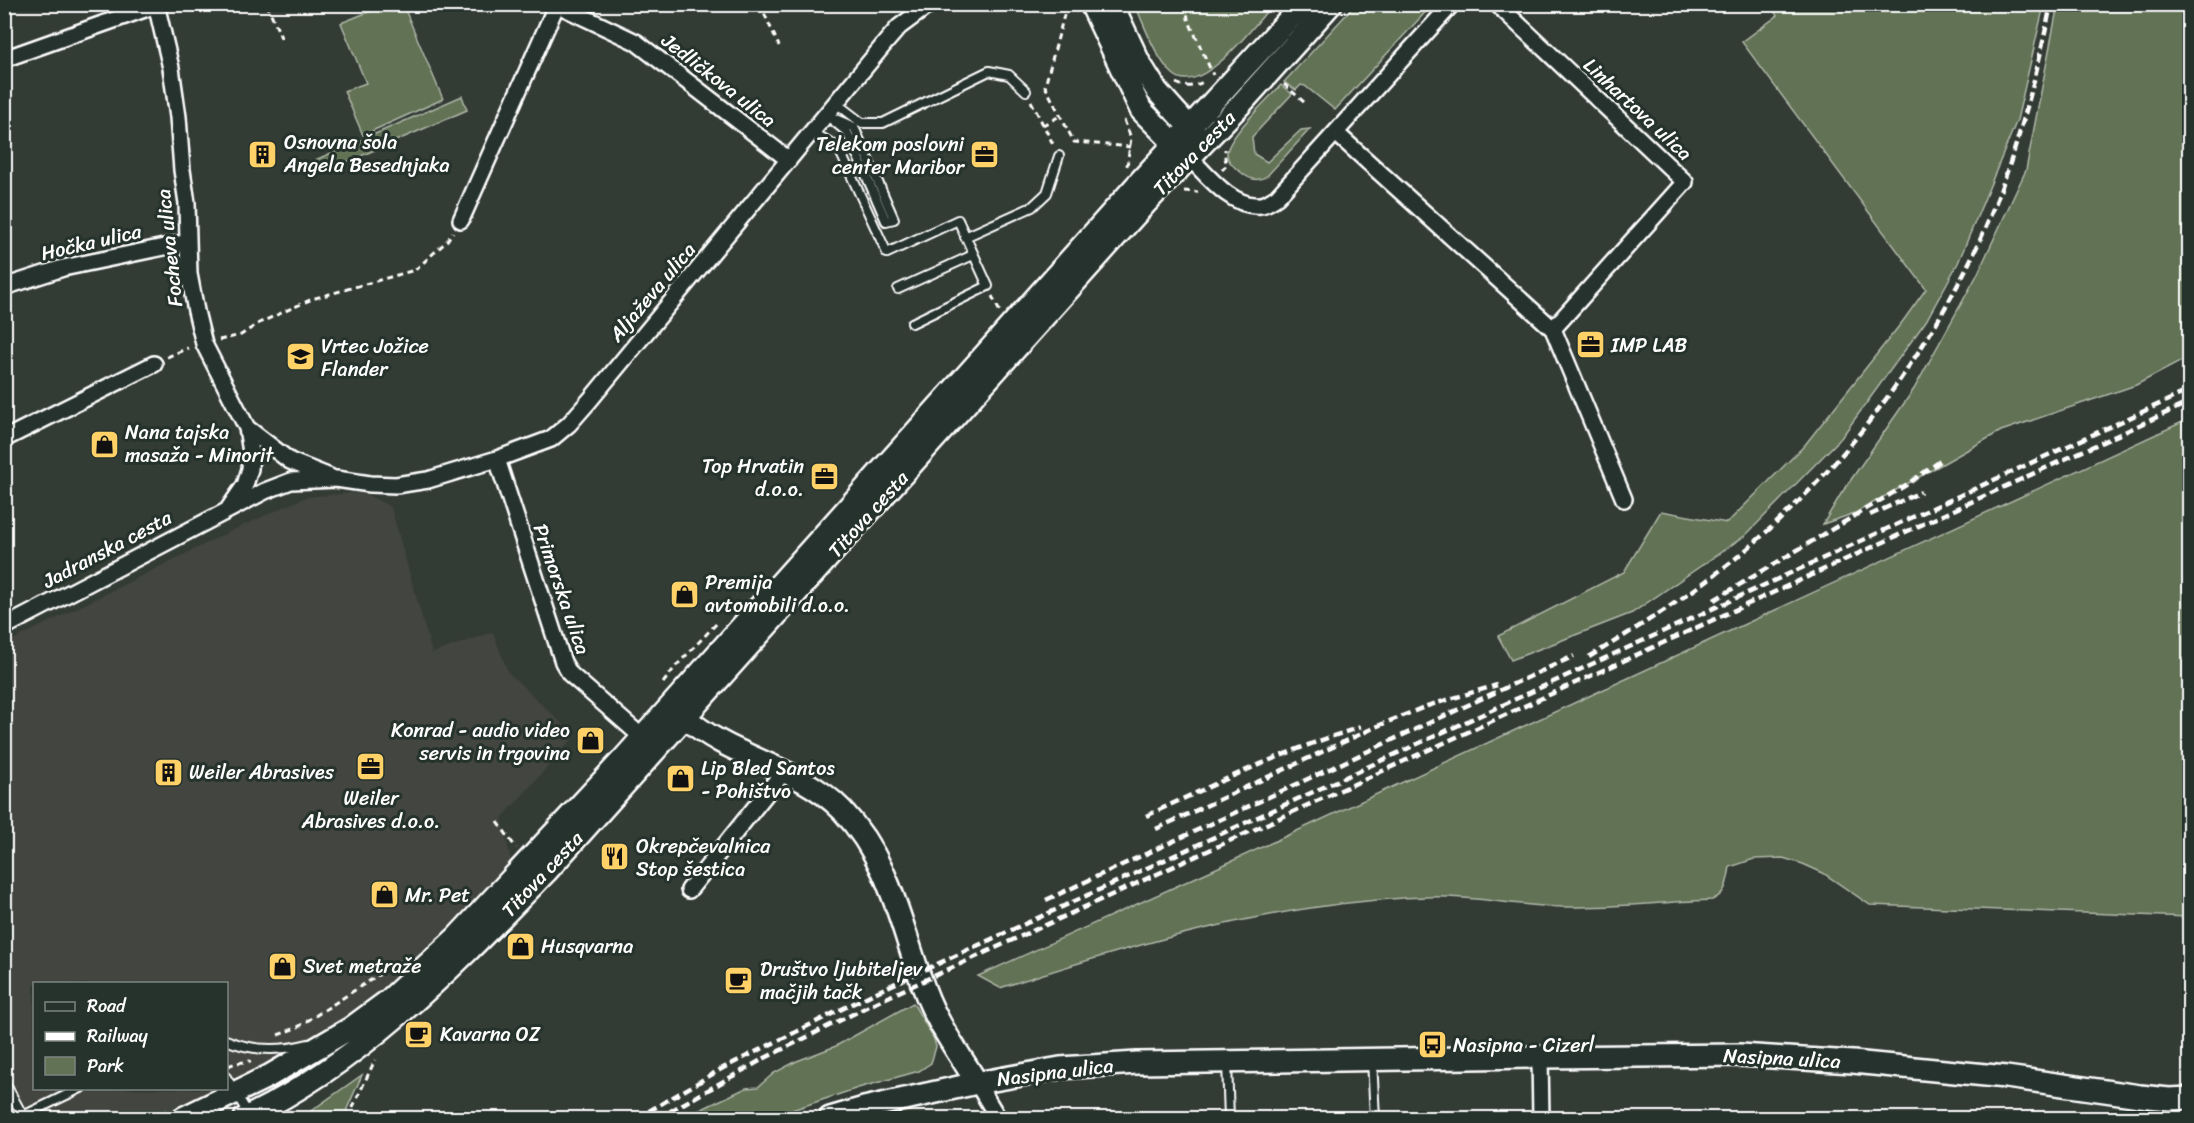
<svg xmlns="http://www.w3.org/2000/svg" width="2194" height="1123" font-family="Sriracha,sans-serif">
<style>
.built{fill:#43453f}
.green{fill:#627254;stroke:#b0b8aa;stroke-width:1.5}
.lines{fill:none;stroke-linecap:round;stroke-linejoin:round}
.lane-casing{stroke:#fff;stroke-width:12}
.street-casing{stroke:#fff;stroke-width:20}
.secondary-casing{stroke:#fff;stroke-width:26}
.path{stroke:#fff;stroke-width:3;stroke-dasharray:6 4.5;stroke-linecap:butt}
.lane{stroke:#26332d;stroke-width:8}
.street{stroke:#26332d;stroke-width:15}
.secondary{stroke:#26332d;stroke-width:21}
.rail{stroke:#fff;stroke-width:4.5;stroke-dasharray:9 4.5;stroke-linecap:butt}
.labels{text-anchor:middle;stroke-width:6;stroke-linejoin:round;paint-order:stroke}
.street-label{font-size:20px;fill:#fff;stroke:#26332d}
.poi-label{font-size:20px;fill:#fff;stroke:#26332d;text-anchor:start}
</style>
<rect width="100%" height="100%" fill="#333b35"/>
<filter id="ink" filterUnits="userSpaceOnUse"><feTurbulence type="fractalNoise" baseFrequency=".0167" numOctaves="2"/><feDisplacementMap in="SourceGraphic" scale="12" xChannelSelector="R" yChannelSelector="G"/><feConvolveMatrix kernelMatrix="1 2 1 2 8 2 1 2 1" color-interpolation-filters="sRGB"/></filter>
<g filter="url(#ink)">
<path class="built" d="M362 492 391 507 432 653 493 632 508 672 575 736 502 818 512 866 450 929 365 1004 285 1056 227 1087 226 984H34V1088L224 1089 169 1118H5V644L233 530 306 497Z"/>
<path class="green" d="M2058 4 2189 5V357L2136 385 2001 431 1855 513 1823 524 1841 494 1914 389 1977 275 2026 170Z
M386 5H403L443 99 363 135 344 91 366 83 341 23Z
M1135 5H1272C1255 24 1201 99 1173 74 1156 60 1144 24 1135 5Z
M1355 5H1432L1335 110 1305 86 1301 85 1296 90 1284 82Z
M1771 5H2044L2017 120 1958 263 1926 321 1841 438 1746 535 1632 613 1511 660 1498 636 1624 572 1661 511 1727 523 1804 446 1903 321 1926 289 1742 42 1777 16Z
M1281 85 1292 94 1252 137 1254 154 1267 162 1301 130 1310 129 1267 176C1258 182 1250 180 1242 173 1236 169 1228 163 1227 155 1225 139 1270 97 1281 85Z
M462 96 467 110 310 178 304 165Z
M2189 419V917L1870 905 1823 873 1803 864 1783 858 1754 859 1730 867C1727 882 1727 893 1712 900 1662 902 1612 908 1562 907 1517 906 1470 895 1426 897 1280 902 1137 943 1000 988L978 976 1221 866Z
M913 1003 934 1039 936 1047 931 1063 919 1071 858 1088 768 1118H683L746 1088 758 1087 774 1073 797 1061 836 1046Z
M362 1075 347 1109 346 1118H301Z"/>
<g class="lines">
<defs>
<path id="lane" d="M836 103 862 123H883L989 71 1009 75 1026 91
M826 115 854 127 894 219 886 221 847 132Z
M812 132 838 147 887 253 958 220 988 286 912 323
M965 237 1032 207 1047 193 1059 156
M898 289 973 255
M226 1040C252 1051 281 1051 308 1044
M1372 1060 1375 1118
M1227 1063 1229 1118
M226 1077 249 1115
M4 1081 24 1118
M23 1116 81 1088"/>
<path id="street" d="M156 4 171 68 178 117 182 170 187 203 189 274 196 311 204 344 247 428 251 452 250 469 245 485 229 508
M556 4 636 42 789 160
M1497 4 1685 182 1553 329
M4 59 156 5
M1336 133 1553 329 1624 499
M1189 157C1207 175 1232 208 1260 205 1266 205 1272 200 1277 197L1452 4
M461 220 557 4
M4 287 63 268 188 242
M247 428 290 461 330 477
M4 439 154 364
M497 459 563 662 570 674 642 737
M4 627 265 491 291 481 336 479 370 484 396 485 428 480 497 459 551 439 569 424 590 400 886 42 899 27 930 4
M689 890 785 770
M1540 1057 1541 1118
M977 1083 998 1118"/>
<path id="secondary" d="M1091 4 1141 110 1184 153
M1112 4 1139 62 1157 91 1199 138
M685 717C731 759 798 765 842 810 892 863 900 926 925 991 937 1024 959 1053 977 1083
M183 1118 269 1076 351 1028 389 1000 457 937 624 758 1142 179 1303 4
M245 1118C364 1061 455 965 546 872L1146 203 1241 104 1331 4
M830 1118 864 1108 977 1083 1060 1068 1137 1063 1540 1057 1740 1055 1853 1062 2006 1077 2140 1096 2169 1099 2190 1098"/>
</defs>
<use href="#lane" class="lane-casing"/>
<use href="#street" class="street-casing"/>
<use href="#secondary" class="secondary-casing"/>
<path class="path" d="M267 4 282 40
M760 4 779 46
M1067 4 1045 86 1074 142 1131 147
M1186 4 1188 19 1213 75
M1176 83C1186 88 1193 87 1203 82
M1284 84 1305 103
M1031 101 1054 146
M1124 120 1131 138 1127 166
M1043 125 1060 116
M1222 170 1227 165 1225 158V149
M1184 191 1198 192
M992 296 1000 312
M219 340 241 335 259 323 312 299 415 270 446 242 453 232
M167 357 188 348
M663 683 676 666 719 621
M498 822 516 848
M278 1035 298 1027 400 961
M228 1066 236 1063 251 1061
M152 1118 167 1110
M350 1118 352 1109 375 1060"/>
<use href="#lane" class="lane"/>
<use href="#street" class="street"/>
<use href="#secondary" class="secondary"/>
<path class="rail" d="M1870 515 1921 492
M1714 600 1906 485 1942 460
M1589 657C1649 621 1711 582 1763 535 1855 453 1929 350 1981 238 2014 164 2035 84 2051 4
M1146 816C1217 783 1286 750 1361 727
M1156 829 1380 725 1427 706 1497 685
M1046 900 1574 656
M637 1118 723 1068 872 994 2190 390
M658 1118 765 1058 877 1002 2190 402"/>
</g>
</g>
<defs>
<symbol id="building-square" viewBox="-11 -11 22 22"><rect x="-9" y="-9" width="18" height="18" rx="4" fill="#ffd166" stroke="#26332d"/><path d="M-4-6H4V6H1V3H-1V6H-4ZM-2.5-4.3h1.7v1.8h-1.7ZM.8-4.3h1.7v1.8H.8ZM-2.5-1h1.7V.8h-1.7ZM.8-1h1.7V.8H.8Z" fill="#111"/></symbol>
<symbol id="office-square" viewBox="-11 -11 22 22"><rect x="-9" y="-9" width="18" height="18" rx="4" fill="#ffd166" stroke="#26332d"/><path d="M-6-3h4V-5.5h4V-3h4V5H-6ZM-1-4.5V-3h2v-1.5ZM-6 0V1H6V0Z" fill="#111"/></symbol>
<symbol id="school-square" viewBox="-11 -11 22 22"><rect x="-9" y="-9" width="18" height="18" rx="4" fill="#ffd166" stroke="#26332d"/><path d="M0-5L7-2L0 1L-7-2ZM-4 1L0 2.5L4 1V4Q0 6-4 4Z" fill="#111"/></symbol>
<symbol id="shop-square" viewBox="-11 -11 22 22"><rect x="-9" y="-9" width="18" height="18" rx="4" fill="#ffd166" stroke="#26332d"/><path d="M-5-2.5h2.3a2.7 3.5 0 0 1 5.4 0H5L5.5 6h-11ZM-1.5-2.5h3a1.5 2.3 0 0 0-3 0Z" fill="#111"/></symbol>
<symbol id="restaurant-square" viewBox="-11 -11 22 22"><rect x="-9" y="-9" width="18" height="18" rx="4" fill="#ffd166" stroke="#26332d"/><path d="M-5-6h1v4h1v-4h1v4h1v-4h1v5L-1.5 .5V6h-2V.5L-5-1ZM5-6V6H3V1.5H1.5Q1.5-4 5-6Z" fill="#111"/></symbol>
<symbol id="cafe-square" viewBox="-11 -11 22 22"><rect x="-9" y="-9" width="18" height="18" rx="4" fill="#ffd166" stroke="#26332d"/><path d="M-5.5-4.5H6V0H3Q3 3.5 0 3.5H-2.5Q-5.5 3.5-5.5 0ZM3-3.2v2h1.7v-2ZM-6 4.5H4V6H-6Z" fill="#111"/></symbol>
<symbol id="bus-square" viewBox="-11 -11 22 22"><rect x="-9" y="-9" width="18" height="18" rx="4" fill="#ffd166" stroke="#26332d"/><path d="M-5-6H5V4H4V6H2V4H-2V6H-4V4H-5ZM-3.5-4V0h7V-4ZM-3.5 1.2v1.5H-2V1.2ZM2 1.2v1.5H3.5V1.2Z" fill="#111"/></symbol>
</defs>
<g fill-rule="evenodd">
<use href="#building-square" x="246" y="138" width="33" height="33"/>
<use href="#office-square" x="968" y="138" width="33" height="33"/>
<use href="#office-square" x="1574" y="328" width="33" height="33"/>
<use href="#school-square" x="284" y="340" width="33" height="33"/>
<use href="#shop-square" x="88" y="428" width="33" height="33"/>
<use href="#office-square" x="808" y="460" width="33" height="33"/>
<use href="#shop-square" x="668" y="578" width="33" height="33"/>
<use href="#shop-square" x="574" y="724" width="33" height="33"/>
<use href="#office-square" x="354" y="750" width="33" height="33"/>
<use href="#building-square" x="152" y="756" width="33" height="33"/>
<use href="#shop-square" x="664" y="762" width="33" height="33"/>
<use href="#restaurant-square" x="598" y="840" width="33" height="33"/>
<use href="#shop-square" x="368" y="878" width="33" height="33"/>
<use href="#shop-square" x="504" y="930" width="33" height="33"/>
<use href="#shop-square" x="266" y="950" width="33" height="33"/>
<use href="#cafe-square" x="722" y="964" width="33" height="33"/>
<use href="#cafe-square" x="402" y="1018" width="33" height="33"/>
<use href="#bus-square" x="1416" y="1028" width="33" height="33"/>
</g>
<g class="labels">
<g class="street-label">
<text transform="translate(719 80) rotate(38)" y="7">Jedličkova ulica</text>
<text transform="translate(1638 109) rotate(43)" y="7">Linhartova ulica</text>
<text transform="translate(1194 153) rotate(-46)" y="7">Titova cesta</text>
<text transform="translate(91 242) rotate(-13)" y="7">Hočka ulica</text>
<text transform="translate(169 248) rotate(-96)" y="7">Focheva ulica</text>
<text transform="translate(652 292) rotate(-50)" y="7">Aljaževa ulica</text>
<text transform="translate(868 514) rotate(-48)" y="7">Titova cesta</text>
<text transform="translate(107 549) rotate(-28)" y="7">Jadranska cesta</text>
<text transform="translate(562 589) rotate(71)" y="7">Primorska ulica</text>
<text transform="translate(542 874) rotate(-47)" y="7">Titova cesta</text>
<text transform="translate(1782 1058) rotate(3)" y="7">Nasipna ulica</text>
<text transform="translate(1055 1072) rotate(-7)" y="7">Nasipna ulica</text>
</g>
<g class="poi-label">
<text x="284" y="149">Osnovna šola<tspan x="284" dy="23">Angela Besednjaka</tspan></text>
<text x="964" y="151" text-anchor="end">Telekom poslovni<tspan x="964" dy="23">center Maribor</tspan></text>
<text x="1611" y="352">IMP LAB</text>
<text x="321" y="353">Vrtec Jožice<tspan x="321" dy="23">Flander</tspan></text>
<text x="125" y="439">Nana tajska<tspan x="125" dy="23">masaža - Minorit</tspan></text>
<text x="804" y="473" text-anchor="end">Top Hrvatin<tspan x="804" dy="23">d.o.o.</tspan></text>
<text x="705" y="589">Premija<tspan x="705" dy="23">avtomobili d.o.o.</tspan></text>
<text x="570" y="737" text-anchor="end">Konrad - audio video<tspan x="570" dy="23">servis in trgovina</tspan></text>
<text x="701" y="775">Lip Bled Santos<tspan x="701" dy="23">- Pohištvo</tspan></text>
<text x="189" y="779">Weiler Abrasives</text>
<text x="371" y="805" text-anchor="middle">Weiler<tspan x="371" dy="23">Abrasives d.o.o.</tspan></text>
<text x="636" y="853">Okrepčevalnica<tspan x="636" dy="23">Stop šestica</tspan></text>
<text x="405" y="902">Mr. Pet</text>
<text x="541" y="953">Husqvarna</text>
<text x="303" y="973">Svet metraže</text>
<text x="760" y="976">Društvo ljubiteljev<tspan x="760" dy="23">mačjih tačk</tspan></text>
<text x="440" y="1041">Kavarna OZ</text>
<text x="1453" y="1052">Nasipna - Cizerl</text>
</g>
</g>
<rect width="2194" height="1123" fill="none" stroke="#26332d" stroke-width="24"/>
<rect x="12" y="12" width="2170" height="1099" fill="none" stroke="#fff" stroke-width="2" filter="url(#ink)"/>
<rect x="33" y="982" width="195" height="108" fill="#26332d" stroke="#7d8581" stroke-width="1.5"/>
<rect x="45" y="1002" width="30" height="9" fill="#26332d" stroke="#7d8581" stroke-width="1.5"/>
<text x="87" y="1012" font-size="18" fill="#ffffff">Road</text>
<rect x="45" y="1032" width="30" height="9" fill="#ffffff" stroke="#7d8581" stroke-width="1.5"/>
<text x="87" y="1042" font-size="18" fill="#ffffff">Railway</text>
<rect x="45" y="1057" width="30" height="18" fill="#627254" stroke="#7d8581" stroke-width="1.5"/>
<text x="87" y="1072" font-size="18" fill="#ffffff">Park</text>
</svg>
